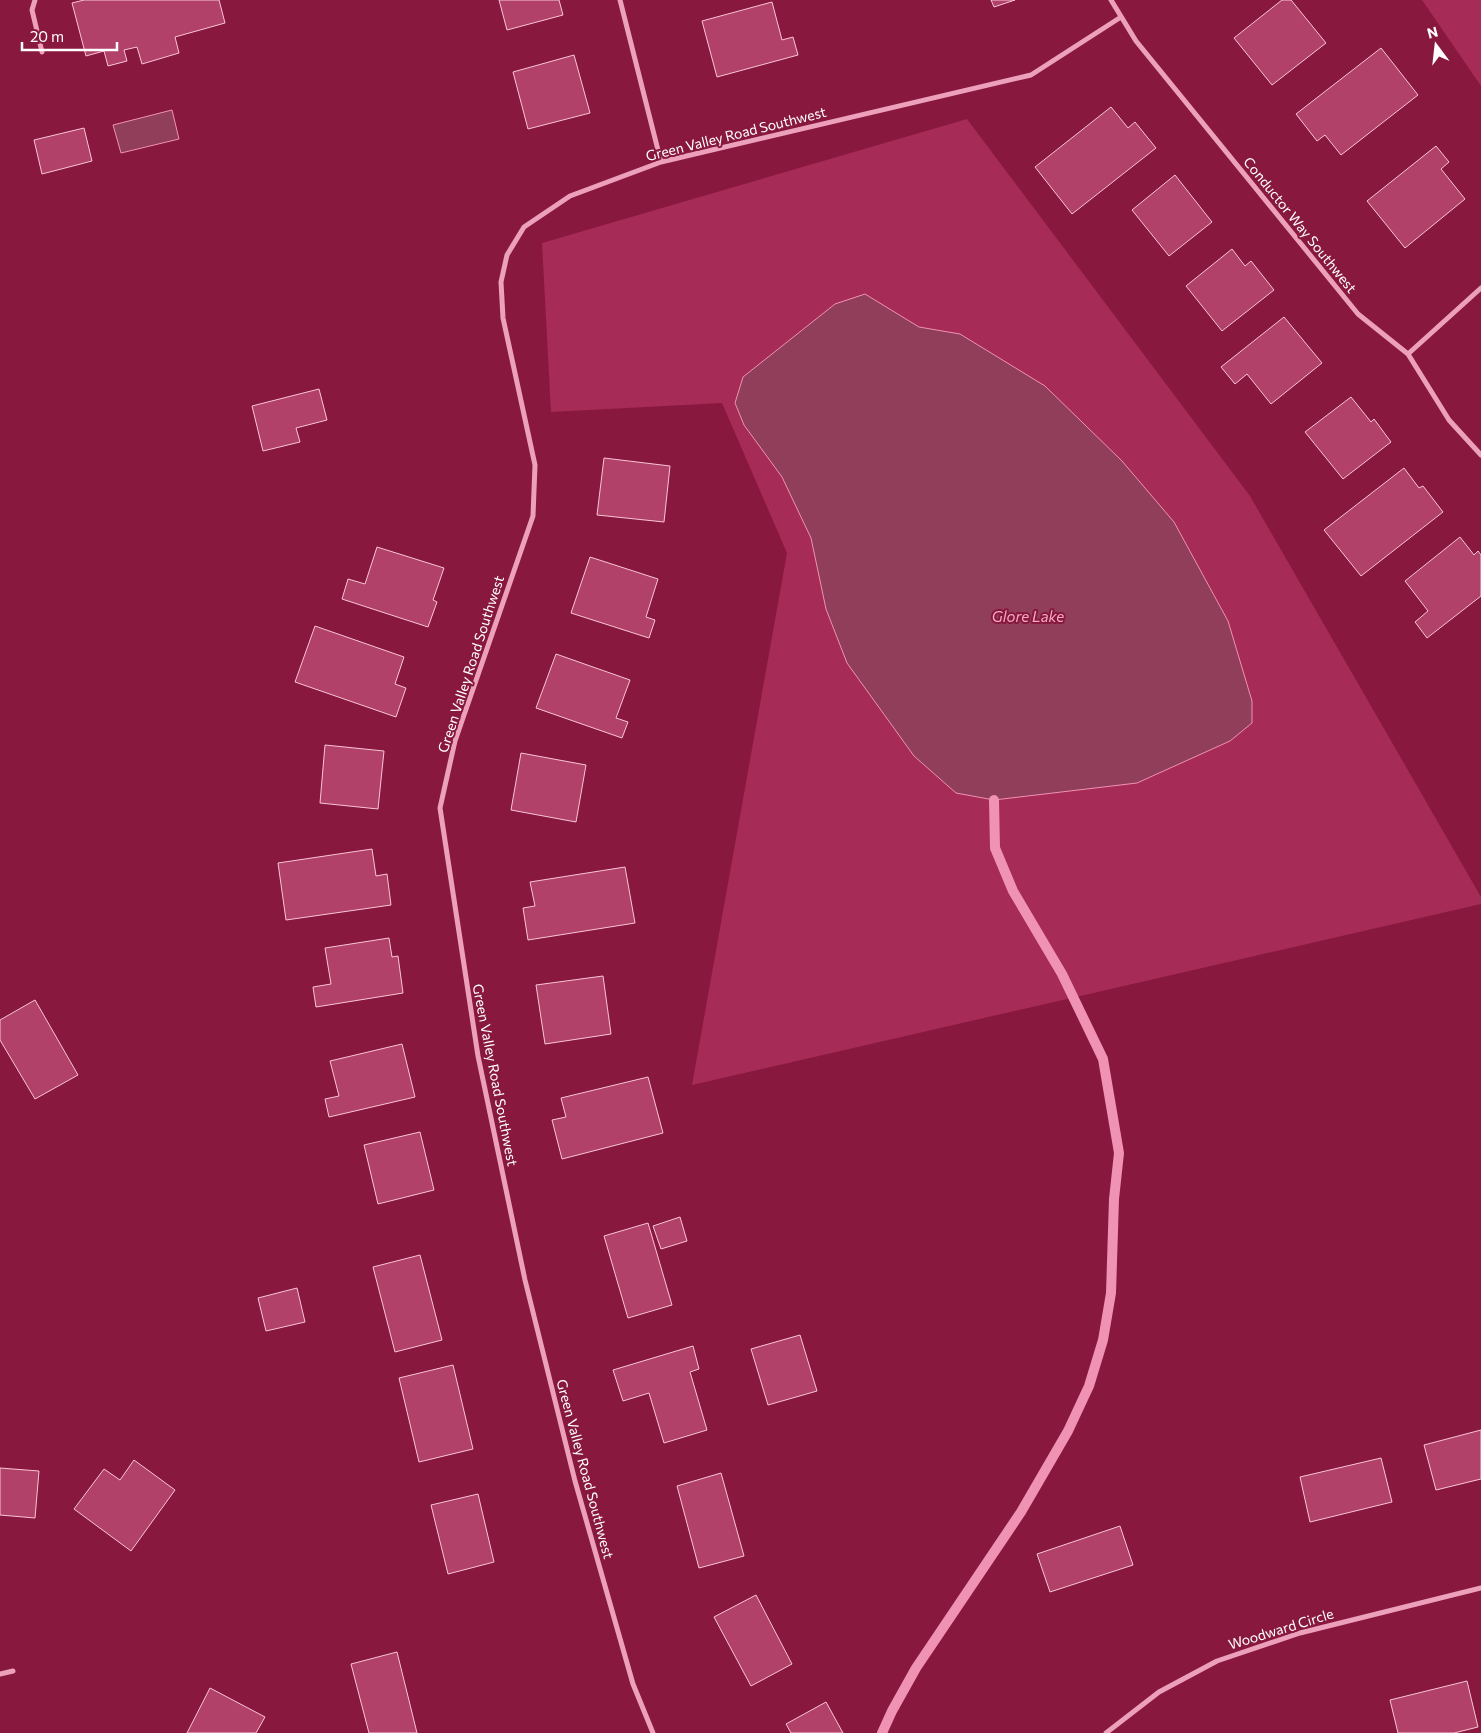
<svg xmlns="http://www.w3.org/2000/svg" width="1481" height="1733" font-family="Commissioner,sans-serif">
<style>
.green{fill:#a62b56}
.water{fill:#903e5a;stroke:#f092b4}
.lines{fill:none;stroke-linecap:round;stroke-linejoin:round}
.stream{stroke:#f092b4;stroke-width:10}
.building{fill:#b14168;stroke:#fac5d8}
.minor{stroke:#eda0bb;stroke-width:5}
.labels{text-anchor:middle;stroke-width:4;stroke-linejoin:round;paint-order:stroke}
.street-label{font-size:14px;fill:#fff;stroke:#88183e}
.water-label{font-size:15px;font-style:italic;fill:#f5abc6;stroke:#88183e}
</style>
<rect width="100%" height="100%" fill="#88183e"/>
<path class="green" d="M1422 0H1481V86Z
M967 119 1250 496 1481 897V904L692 1085 787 553 722 403 551 412 542 243Z"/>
<path class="water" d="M172 110 179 139 121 153 113 125Z
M865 294 919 327 960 334 1045 386 1122 461 1174 522 1228 621 1252 701V723L1230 741 1137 783 994 800 956 793 914 756 847 663 826 609 811 538 782 477 744 425 735 403 743 377 835 304Z"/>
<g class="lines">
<path class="stream" d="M882 1733 892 1711 916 1668 1021 1512 1068 1431 1089 1386 1103 1340 1111 1293 1114 1199 1119 1153 1103 1059 1062 974 1013 891 995 848 994 800"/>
</g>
<path class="building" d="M84 0H219L225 23 175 37 179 53 142 64 137 47 124 50 127 61 108 66 104 51 86 56 72 3Z
M499 0H559L563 15 507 30Z
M991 0H1015L994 7Z
M1282 0H1291L1326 43 1272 85 1234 38Z
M772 2 782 40 793 37 798 55 717 77 702 21Z
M1381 48 1418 95 1341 155 1325 135 1317 141 1296 114Z
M574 55 590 113 528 129 513 72Z
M1111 107 1128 128 1135 122 1156 148 1072 214 1035 167Z
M84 128 92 161 42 174 34 140Z
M1436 146 1449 162 1441 169 1465 199 1405 248 1367 201Z
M1175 175 1212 222 1169 256 1132 210Z
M1232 249 1245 266 1251 261 1274 290 1222 331 1186 286Z
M1284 317 1322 363 1271 404 1247 374 1235 384 1221 367Z
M319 389 327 420 296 428 300 442 263 451 252 406Z
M1351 397 1371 422 1374 419 1391 442 1343 479 1305 432Z
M604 458 670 466 664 522 597 515Z
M1404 468 1419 488 1423 486 1443 512 1361 576 1324 530Z
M1460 537 1474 555 1478 551 1481 555V596L1427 638 1415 622 1428 611 1405 581Z
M377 547 444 568 433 600 437 602 428 627 342 599 348 579 365 584Z
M590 557 658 579 646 617 655 620 649 638 571 613Z
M315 626 404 657 395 684 406 688 396 717 295 682Z
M556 654 630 680 616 718 628 722 622 738 536 708Z
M325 745 384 751 378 809 320 803Z
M521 753 586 765 576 822 511 810Z
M372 849 376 876 387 874 391 905 286 920 278 863Z
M625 867 635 923 528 940 523 908 535 906 530 882Z
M389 938 392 957 398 956 403 993 316 1007 313 987 331 984 325 948Z
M603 976 611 1034 545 1044 536 985Z
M35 1000 78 1075 35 1099 0 1040V1020Z
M402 1044 415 1097 329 1117 325 1099 339 1096 330 1061Z
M648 1077 663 1133 562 1159 552 1120 566 1117 561 1098Z
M420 1132 434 1190 378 1204 364 1145Z
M680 1217 687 1241 661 1249 653 1226Z
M648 1223 672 1305 628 1318 604 1236Z
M420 1255 442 1340 395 1352 373 1267Z
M297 1288 305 1322 266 1331 258 1298Z
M800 1335 817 1391 768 1405 751 1349Z
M693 1346 699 1369 690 1372 707 1430 664 1443 649 1393 623 1401 613 1370Z
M453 1365 473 1449 419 1462 399 1378Z
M1481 1430V1479L1436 1490 1424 1445Z
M1381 1458 1392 1502 1310 1522 1300 1477Z
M134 1460 175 1490 131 1551 74 1509 104 1469 120 1480Z
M0 1468 39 1471 35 1518 0 1515Z
M721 1473 744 1556 699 1568 677 1486Z
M478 1494 494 1562 448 1574 431 1505Z
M1120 1526 1133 1565 1050 1592 1037 1554Z
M756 1595 792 1664 751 1686 714 1617Z
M397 1652 417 1733H369L351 1664Z
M1467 1681 1478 1727 1454 1733H1398L1390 1700Z
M210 1688 265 1717 256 1733H187Z
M826 1702 843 1733H791L786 1724Z"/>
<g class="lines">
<path class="minor" d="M35 0 32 10 42 52
M620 0 661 162
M1111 0 1136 41 1358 314 1408 354 1449 420 1481 455
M1408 354 1481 288
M0 1674 13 1671
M653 1733 633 1684 575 1481 525 1280 478 1056 440 808 455 741 533 516 535 465 503 318 501 282 507 255 524 227 570 196 661 162 1031 75 1121 17
M1106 1733 1159 1692 1217 1661 1300 1633 1481 1588"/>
</g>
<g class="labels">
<g class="street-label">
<text transform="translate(736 134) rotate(-14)" y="5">Green Valley Road Southwest</text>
<text transform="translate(1300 225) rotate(51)" y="5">Conductor Way Southwest</text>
<text transform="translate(471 664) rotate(-72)" y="5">Green Valley Road Southwest</text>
<text transform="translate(495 1075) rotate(79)" y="5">Green Valley Road Southwest</text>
<text transform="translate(585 1469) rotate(75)" y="5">Green Valley Road Southwest</text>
<text transform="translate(1281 1629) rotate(-17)" y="5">Woodward Circle</text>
</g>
<g class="water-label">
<text x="1028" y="622">Glore Lake</text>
</g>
</g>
<g transform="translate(1436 45) rotate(345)" stroke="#88183e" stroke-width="4" paint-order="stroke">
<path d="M0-4L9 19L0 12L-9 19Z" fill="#ffffff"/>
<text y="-8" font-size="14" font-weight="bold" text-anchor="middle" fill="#ffffff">N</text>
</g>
<path d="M22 42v8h95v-8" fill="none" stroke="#ffffff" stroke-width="2.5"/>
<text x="30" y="42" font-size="15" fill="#ffffff" stroke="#88183e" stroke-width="4" paint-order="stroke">20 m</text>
</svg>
